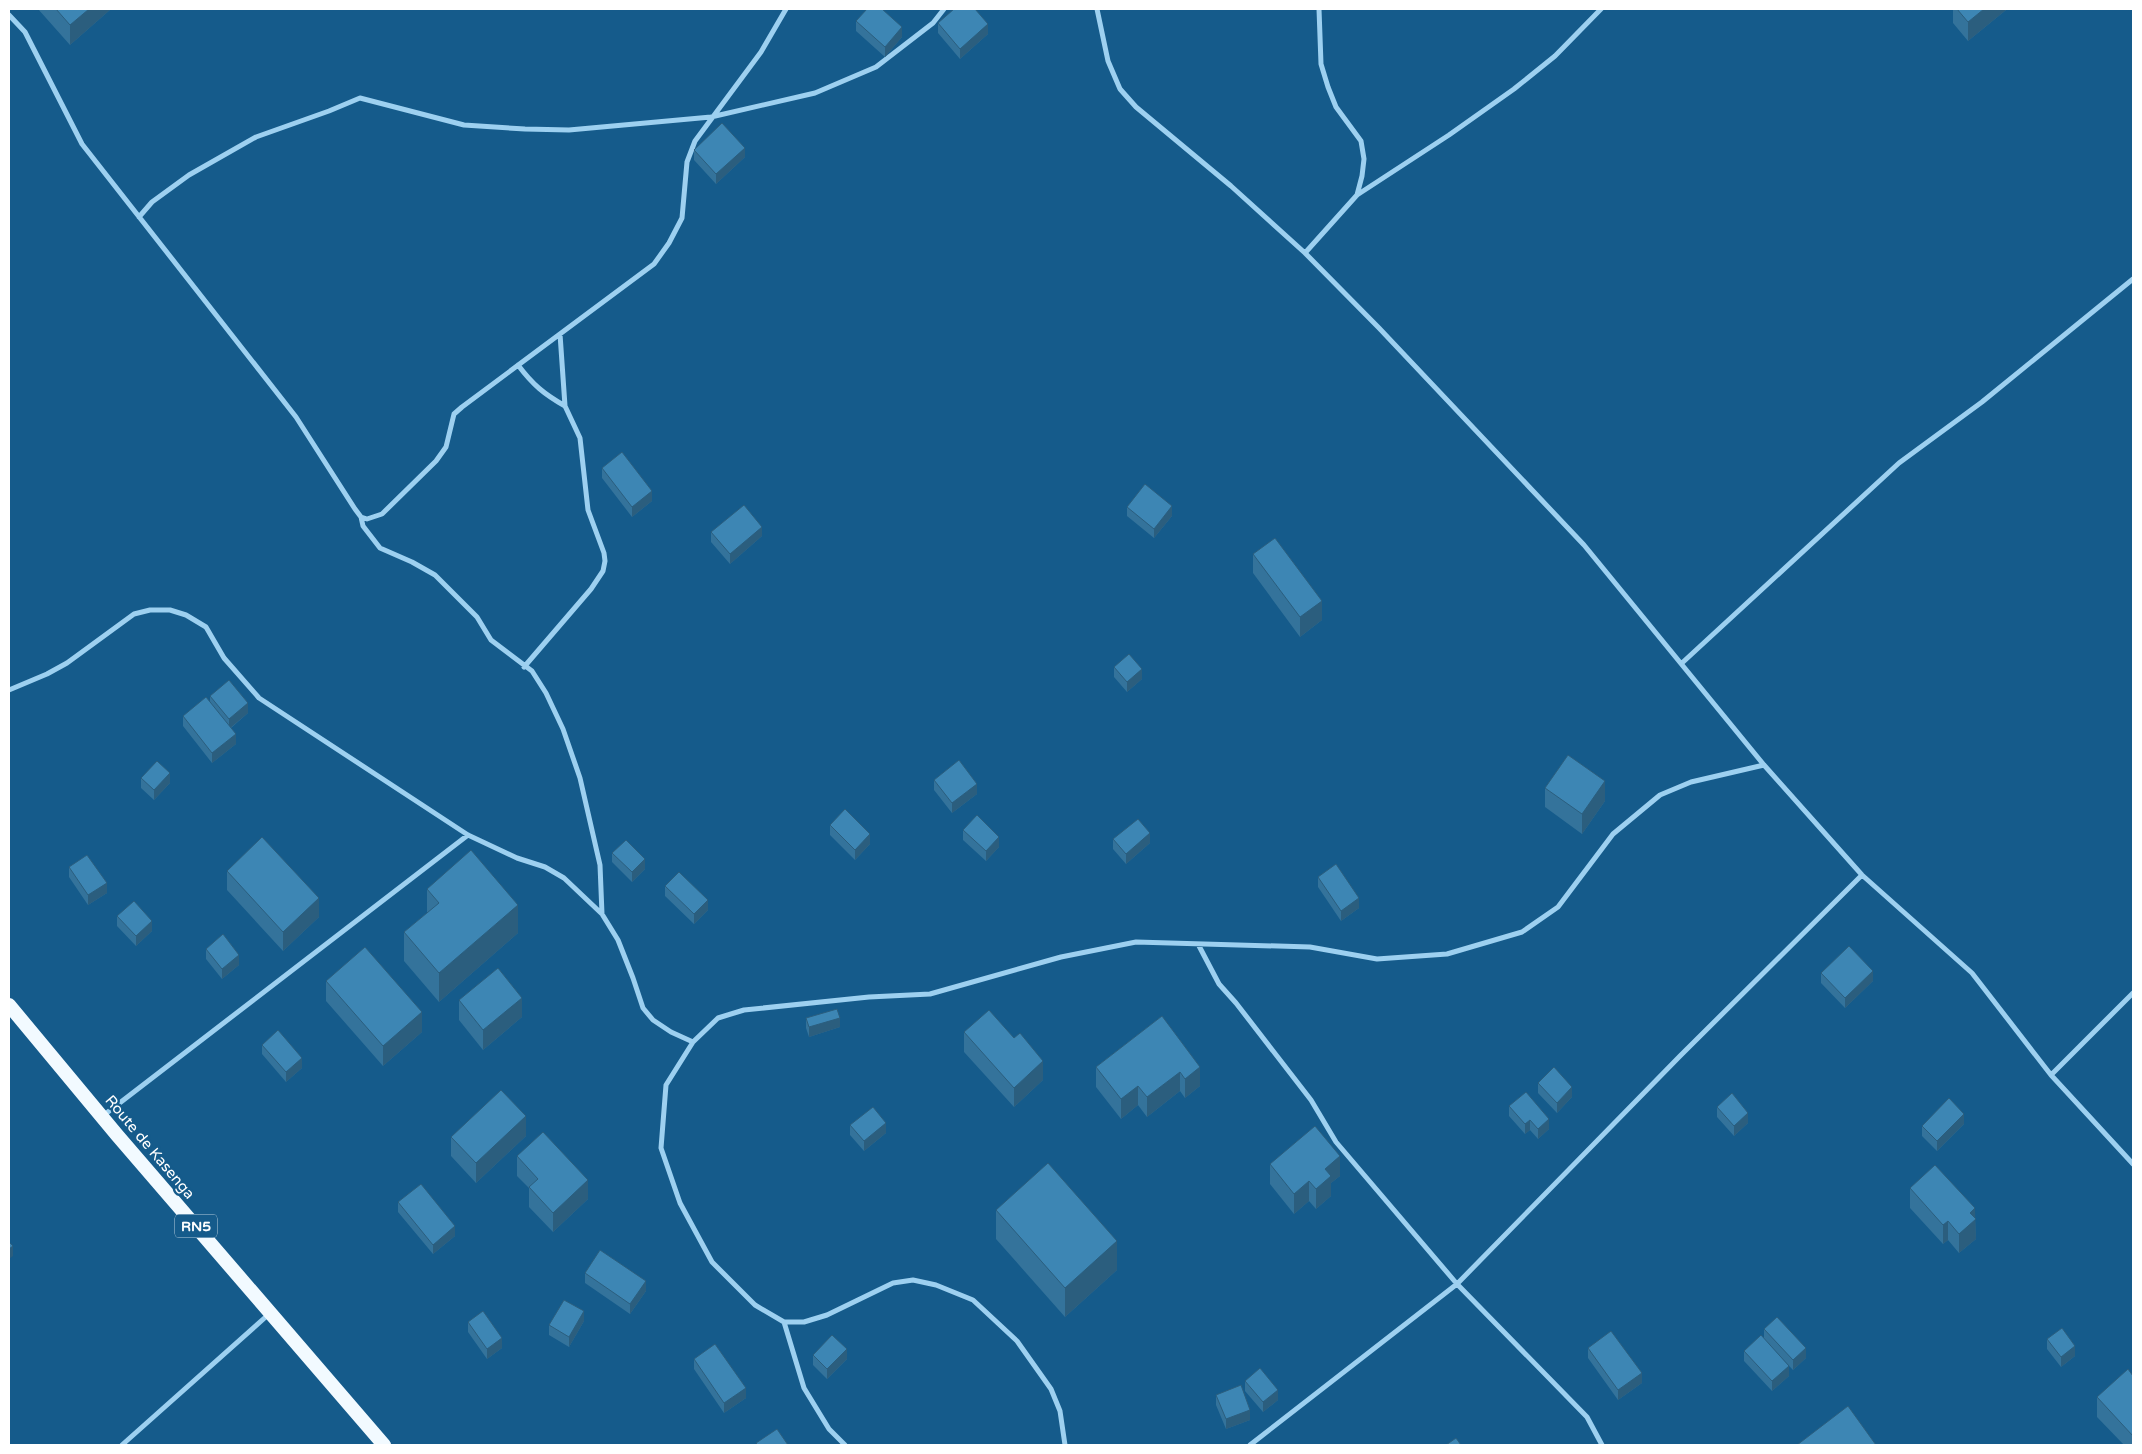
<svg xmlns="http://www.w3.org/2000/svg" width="2142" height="1454" font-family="'Varela Round',sans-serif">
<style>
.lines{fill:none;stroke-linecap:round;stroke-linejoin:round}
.minor{stroke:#9dd0f0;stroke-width:5}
.trunk{stroke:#f2faff;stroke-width:14}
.wall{fill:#34739b}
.shaded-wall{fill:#2b5e7e}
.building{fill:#3d86b4;stroke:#2b5e7e}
.labels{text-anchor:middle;stroke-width:5;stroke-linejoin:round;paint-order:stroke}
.shield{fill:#155b8b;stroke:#b9cedc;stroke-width:1}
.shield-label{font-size:14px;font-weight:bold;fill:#fff}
.street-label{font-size:15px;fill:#fff;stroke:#155b8b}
</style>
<rect width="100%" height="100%" fill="#155b8b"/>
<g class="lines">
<path class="minor" d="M1097 9 1108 61 1120 89 1136 107 1231 186 1305 253 1379 328 1584 545 1764 765 1862 875 1972 973 2051 1075 2133 1164
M1319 9 1321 64 1328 87 1336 107 1361 141 1364 159 1362 176 1357 195
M9 15 25 32 82 144 296 417 355 509 361 517 367 519 382 514 436 461 446 447 454 414 462 407 654 264 669 243 682 218 687 162 695 141 761 52 786 9
M139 217 152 202 189 175 256 137 329 111 360 98 464 125 525 129 569 130 711 117 815 93 876 67 933 23 944 9
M1305 253 1357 195 1449 135 1514 89 1555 56 1601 9
M518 365C533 385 544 394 565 406
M361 517 363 526 380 548 412 562 435 575 477 617 491 640 532 671 546 693 563 729 580 778 600 865 602 914
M1682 663 1899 463 1982 402 2133 279
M524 667 591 589 603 571 605 561 604 553 588 510 580 438 565 406 560 334
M9 690 47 674 67 663 134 614 150 610H170L186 615 206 627 224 658 259 698 468 835 517 858 545 867 564 878 602 914 618 940 633 978 643 1008 653 1020 671 1032 693 1042
M1198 944 1219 984 1236 1003 1311 1100 1336 1142 1457 1284 1587 1417 1602 1445
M2051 1075 2133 993
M104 1115 468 835
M784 1322 804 1388 829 1429 845 1445
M122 1445 269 1314
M1065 1445 1060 1411 1051 1389 1017 1341 973 1300 936 1285 913 1280 893 1283 827 1315 804 1322H784L755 1305 712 1262 680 1203 661 1148 666 1085 693 1042 718 1018 744 1010 869 997 930 994 1061 957 1136 942 1310 947 1377 959 1447 954 1522 932 1558 907 1613 834 1660 795 1691 782 1764 765
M1250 1445 1457 1284 1680 1056 1862 875"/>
<path class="trunk" d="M9 1005 117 1135 384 1445"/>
</g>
<path class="wall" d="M38 9H111L70 45Z
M1953 9H2006V10L1968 41 1953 23Z
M856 21 902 37 885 57 856 31Z
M938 23 988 34 960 59 938 33Z
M694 150 745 157 716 184 694 160Z
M602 468 652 501 632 517 602 478Z
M1127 507 1172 516 1154 538 1127 516Z
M711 532 762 536 730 564 711 542Z
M1253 554 1322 620 1300 637 1253 573Z
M1114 667 1142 679 1127 692 1114 677Z
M210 696 248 713 231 728 236 744 212 763 183 726V716L210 703Z
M141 778 170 783 154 800 141 788Z
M934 780 977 794 952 813 934 790Z
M1545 788 1605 801 1582 834 1545 807Z
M830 825 870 844 855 860 830 835Z
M963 830 999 847 986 861 963 840Z
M1113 839 1150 843 1126 864 1113 849Z
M612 853 645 869 632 882 612 862Z
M69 867 107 893 88 905 69 877Z
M227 871 319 917 283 951 227 890Z
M1318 877 1359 908 1341 921 1318 887Z
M665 886 708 910 694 924 665 896Z
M427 889 518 933 439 1002 404 961V932L427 913Z
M117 916 152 931 136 946 117 926Z
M206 949 239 965 222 979 206 959Z
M1821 973 1873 981 1845 1008 1821 983Z
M326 981 422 1032 383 1066 326 1001Z
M459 1000 522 1017 483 1050 459 1020Z
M1162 1016 1200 1086 1185 1098 1180 1091 1147 1117 1138 1105 1121 1119 1096 1087V1067Z
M806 1018 840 1027 809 1037 806 1028Z
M964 1032 1043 1080 1014 1107 964 1052Z
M262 1045 302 1068 286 1082 262 1054Z
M1538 1083 1572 1097 1557 1113 1538 1093Z
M1509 1106 1549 1129 1538 1139 1530 1130 1525 1134 1509 1116Z
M1717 1107 1748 1123 1734 1136 1717 1117Z
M1964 1124 1937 1151 1922 1136V1126Z
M850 1125 886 1133 864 1151 850 1135Z
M526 1136 476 1183 451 1156V1137Z
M517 1156 588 1199 553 1232 529 1207V1188L517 1176Z
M1270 1164 1340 1176 1331 1183V1196L1316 1209 1309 1201 1294 1214 1270 1184Z
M1910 1188 1975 1219 1976 1239 1959 1253 1948 1240 1943 1244 1910 1208Z
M398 1202 455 1236 433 1254 398 1212Z
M996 1210 1117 1270 1065 1317 996 1239Z
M585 1273 646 1291 630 1314 585 1283Z
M584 1321 569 1347 549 1335V1325Z
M468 1322 502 1348 487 1359 468 1332Z
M1764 1329 1806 1358 1793 1370 1764 1339Z
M2047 1339 2075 1356 2061 1367 2047 1349Z
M1588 1348 1642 1383 1618 1400 1588 1358Z
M1744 1351 1789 1376 1772 1391 1744 1361Z
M813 1355 847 1359 827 1379 813 1365Z
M694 1359 746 1398 724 1413 694 1369Z
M2133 1376V1445H2124L2097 1417V1397Z
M1245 1381 1278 1400 1263 1412 1245 1391Z
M1216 1395 1250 1420 1226 1429 1216 1405Z"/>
<path class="shaded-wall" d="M89 9H111L70 45V25Z
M1984 9H2006V10L1968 41V22Z
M988 24V34L960 59V49Z
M902 27V37L885 57V47Z
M745 148V157L716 184V174Z
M652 491V501L632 517V507Z
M1172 506V516L1154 538V529Z
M762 527V536L730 564V554Z
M1322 601V620L1300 637V617Z
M1142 669V679L1127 692V682Z
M248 703V713L229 729V719Z
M236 734V744L212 763V753Z
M170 773V783L154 800V790Z
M1605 781V801L1582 834V814Z
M977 784V794L952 813V803Z
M1150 833V843L1126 864V854Z
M870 834V844L855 860V850Z
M999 837V847L986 861V851Z
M645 859V869L632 882V872Z
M107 883V893L88 905V895Z
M319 898V917L283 951V932Z
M1359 898V908L1341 921V911Z
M708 900V910L694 924V914Z
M518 905V933L439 1002V973Z
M152 921V931L136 946V936Z
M239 955V965L222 979V969Z
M1873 971V981L1845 1008V998Z
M522 998V1017L483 1050V1030Z
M422 1012V1032L383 1066V1046Z
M840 1018V1027L809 1037V1027Z
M302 1058V1068L286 1082V1072Z
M1043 1061V1080L1014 1107V1088Z
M1200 1067V1086L1185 1098V1079Z
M1180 1072V1091L1147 1117V1097Z
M1138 1086V1105L1121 1119V1099Z
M1572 1087V1097L1557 1113V1103Z
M1748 1113V1123L1734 1136V1126Z
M1964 1114V1124L1937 1151V1141Z
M526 1116V1136L476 1183V1163Z
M1549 1119V1129L1538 1139V1129Z
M1530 1120V1130L1525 1134V1124Z
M886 1123V1133L864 1151V1141Z
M1340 1156V1176L1331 1183V1196L1316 1209V1189L1325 1169Z
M588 1180V1199L553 1232V1213Z
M1309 1181V1201L1294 1214V1194Z
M1975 1208 1976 1239 1959 1253V1234L1970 1213Z
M1948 1221V1240L1943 1244V1225Z
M455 1226V1236L433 1254V1245Z
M1117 1241V1270L1065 1317V1288Z
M13 1246V1256L9 1259V1249Z
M646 1281V1291L630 1314V1304Z
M584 1311V1321L569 1347V1337Z
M502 1338V1348L487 1359V1349Z
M2075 1346V1356L2061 1367V1357Z
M1806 1348V1358L1793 1370V1360Z
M847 1349V1359L827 1379V1369Z
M1789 1366V1376L1772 1391V1381Z
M1642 1373V1383L1618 1400V1390Z
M746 1388V1398L724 1413V1403Z
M1278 1390V1400L1263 1412V1402Z
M1250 1410V1420L1226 1429V1419Z"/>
<path class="building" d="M56 9H89L70 25Z
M867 9H882L902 27 885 47 856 21Z
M954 9H975L988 24 960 49 938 23Z
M1957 9H1984L1968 22Z
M722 123 745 148 716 174 694 150Z
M622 452 652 491 632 507 602 468Z
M1145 484 1172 506 1154 529 1127 507Z
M744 505 762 527 730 554 711 532Z
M1275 538 1322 601 1300 617 1253 554Z
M1129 654 1142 669 1127 682 1114 667Z
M229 680 248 703 229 719 210 696Z
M206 697 236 734 212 753 183 716Z
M1568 755 1605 781 1582 814 1545 788Z
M959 760 977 784 952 803 934 780Z
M157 761 170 773 154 790 141 778Z
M845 809 870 834 855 850 830 825Z
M977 815 999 837 986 851 963 830Z
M1138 819 1150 833 1126 854 1113 839Z
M262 837 319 898 283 932 227 871Z
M626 840 645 859 632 872 612 853Z
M471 850 518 905 439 973 404 932 439 903 427 889Z
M87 855 107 883 88 895 69 867Z
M1336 864 1359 898 1341 911 1318 877Z
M679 872 708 900 694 914 665 886Z
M134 901 152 921 136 936 117 916Z
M223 934 239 955 222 969 206 949Z
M1849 946 1873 971 1845 998 1821 973Z
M365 947 422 1012 383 1046 326 981Z
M498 968 522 998 483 1030 459 1000Z
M837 1009 840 1018 809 1027 806 1018Z
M989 1010 1014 1038 1020 1033 1043 1061 1014 1088 964 1032Z
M1162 1016 1200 1067 1185 1079 1180 1072 1147 1097 1138 1086 1121 1099 1096 1067Z
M278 1030 302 1058 286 1072 262 1045Z
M1554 1067 1572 1087 1557 1103 1538 1083Z
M501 1090 526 1116 476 1163 451 1137Z
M1526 1092 1549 1119 1538 1129 1530 1120 1525 1124 1509 1106Z
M1732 1093 1748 1113 1734 1126 1717 1107Z
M1949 1098 1964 1114 1937 1141 1922 1126Z
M873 1107 886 1123 864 1141 850 1125Z
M1315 1126 1340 1156 1325 1169 1331 1176 1316 1189 1309 1181 1294 1194 1270 1164Z
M543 1132 588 1180 553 1213 529 1187 538 1179 517 1156Z
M1048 1163 1117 1241 1065 1288 996 1210Z
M1935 1165 1975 1208 1970 1213 1976 1219 1959 1234 1948 1221 1943 1225 1910 1188Z
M421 1184 455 1226 433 1245 398 1202Z
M9 1242 13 1246 9 1249Z
M600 1250 646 1281 630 1304 585 1273Z
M564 1300 584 1311 569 1337 549 1325Z
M483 1311 502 1338 487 1349 468 1322Z
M1777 1317 1806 1348 1793 1360 1764 1329Z
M2062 1328 2075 1346 2061 1357 2047 1339Z
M1611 1331 1642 1373 1618 1390 1588 1348Z
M832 1335 847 1349 827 1369 813 1355Z
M1761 1335 1789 1366 1772 1381 1744 1351Z
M715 1344 746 1388 724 1403 694 1359Z
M1260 1368 1278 1390 1263 1402 1245 1381Z
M2128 1369 2133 1376V1436L2097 1397Z
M1241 1385 1250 1410 1226 1419 1216 1395Z
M1848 1406 1876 1445H1797Z
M777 1429 788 1445H758L756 1443Z
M1456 1438 1461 1445H1446Z"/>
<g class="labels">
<rect class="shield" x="175" y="1214.5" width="42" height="23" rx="4"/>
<g class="shield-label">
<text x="196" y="1231">RN5</text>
</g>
<g class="street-label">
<text transform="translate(150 1147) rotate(50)" y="5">Route de Kasenga</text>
</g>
</g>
<rect width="2142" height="1454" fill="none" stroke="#ffffff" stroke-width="20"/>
</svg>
